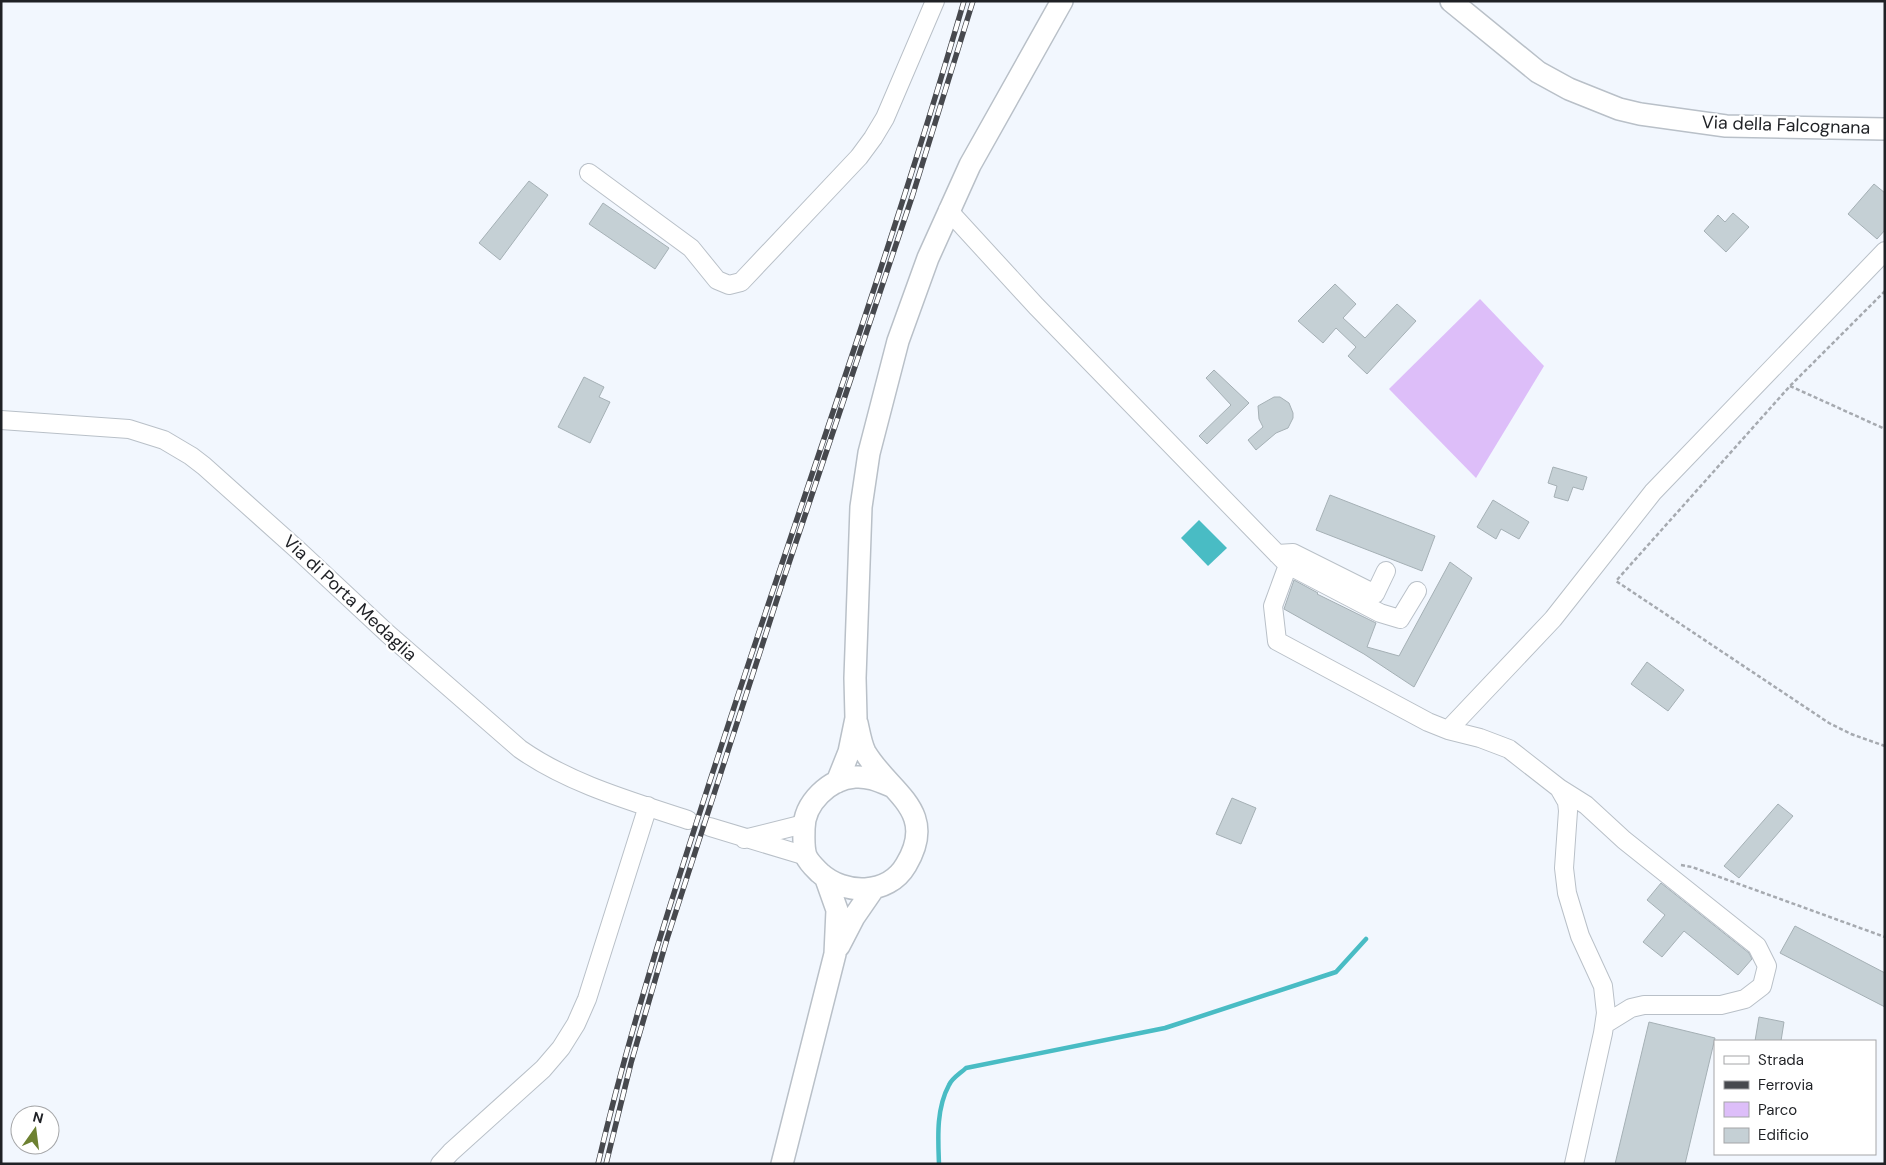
<svg xmlns="http://www.w3.org/2000/svg" width="1886" height="1165" font-family="'DM Sans',sans-serif">
<style>
.green{fill:#ddbef9}
.water{fill:#49bcc4}
.lines{fill:none;stroke-linecap:round;stroke-linejoin:round}
.stream{stroke:#49bcc4;stroke-width:4.5}
.building{fill:#c5d0d5;stroke:#a5b0b5}
.minor-casing{stroke:#b9c0c8;stroke-width:20}
.major-casing{stroke:#b9c0c8;stroke-width:24}
.path{stroke:#a6aab0;stroke-width:2.5;stroke-dasharray:4 2.5;stroke-linecap:butt}
.minor{stroke:#fff;stroke-width:18}
.major{stroke:#fff;stroke-width:21}
.rail-casing{stroke:#47494e;stroke-width:5.5}
.rail{stroke:#fff;stroke-width:4;stroke-dasharray:11;stroke-linecap:butt}
.labels{text-anchor:middle;stroke-width:4.5;stroke-linejoin:round;paint-order:stroke}
.street-label{font-size:18px;fill:#1f2125;stroke:#fff}
</style>
<rect width="100%" height="100%" fill="#f2f7fe"/>
<path class="green" d="M1480 299 1544 366 1476 478 1389 389Z"/>
<path class="water" d="M1199 520 1227 548 1208 566 1181 538Z"/>
<g class="lines">
<path class="stream" d="M939 1164C938 1138 936 1109 949 1085 952 1078 961 1073 966 1068L1165 1028 1336 972 1366 939"/>
</g>
<path class="building" d="M529 181 548 195 500 260 479 243Z
M1874 184 1885 193V230L1877 239 1848 214Z
M603 203 669 248 655 269 589 224Z
M1733 213 1749 227 1726 252 1704 231 1718 215 1725 222Z
M1335 284 1356 304 1343 318 1365 338 1397 304 1416 321 1367 374 1348 356 1356 347 1336 328 1323 343 1298 321Z
M1214 370 1249 403 1207 444 1199 436 1231 405 1206 378Z
M584 377 604 387 599 397 610 402 590 443 558 427Z
M1274 397H1280L1289 403 1293 413V418L1288 428 1276 433 1256 450 1248 440 1263 427 1259 419 1258 406Z
M1553 467 1587 477 1583 490 1573 487 1568 501 1554 497 1557 486 1548 483Z
M1330 495 1435 536 1422 571 1316 530Z
M1493 500 1529 522 1519 539 1501 529 1496 539 1477 527Z
M1450 562 1472 578 1414 687 1364 654 1284 609 1294 580 1318 593 1317 594 1376 623 1367 647 1399 656Z
M1647 662 1684 690 1668 711 1631 684Z
M1232 798 1256 808 1241 844 1216 834Z
M1778 804 1793 816 1739 878 1724 866Z
M1661 883 1749 953 1752 959 1738 975 1684 931 1662 957 1643 942 1665 915 1647 900Z
M1795 926 1885 973V1007L1780 953Z
M1759 1017 1784 1022 1781 1041H1755Z
M1649 1022 1715 1038 1685 1164H1615Z"/>
<g class="lines">
<defs>
<path id="minor" d="M589 173 691 248 717 280 729 285 741 282 859 157 873 138 885 118 935 1
M948 210 1036 306 1288 565 1273 606 1277 641 1428 722 1448 730 1480 738 1509 749 1559 788 1567 802 1568 811 1564 868 1567 893 1580 936 1603 986 1606 1013 1603 1033 1574 1164
M1 420 129 429 164 440 191 456 204 466 299 551 388 634 520 749C570 784 631 801 688 820
M1277 554 1293 553 1375 594 1386 571
M1288 565 1380 613 1400 619 1417 591
M1448 730 1553 619 1653 492 1885 251
M1559 788 1586 805 1624 840 1757 946 1767 966 1762 986 1745 999 1721 1005H1644L1631 1008 1605 1024
M710 827 806 856
M744 839 804 824
M440 1164 451 1152 543 1069 561 1048 576 1024 587 999 648 806"/>
<path id="major" d="M1451 1 1538 72 1569 89 1619 109 1640 114 1726 126 1885 129
M857 723C859 732 861 744 865 752 889 793 939 810 906 865 888 896 844 895 820 873 815 868 809 863 806 856 803 847 804 838 804 829 804 803 829 779 855 777 868 776 879 781 891 786
M837 782 849 752 856 718 855 678 861 507 869 453 898 341 928 258 970 165 1062 1
M839 946 854 917 874 888
M782 1164 835 954 837 910 826 879"/>
</defs>
<use href="#minor" class="minor-casing"/>
<use href="#major" class="major-casing"/>
<path class="path" d="M1885 291 1790 386 1616 581 1829 723 1851 734 1885 746
M1790 386 1885 429
M1681 865 1692 867 1885 937"/>
<use href="#minor" class="minor"/>
<use href="#major" class="major"/>
<defs>
<path id="rail" d="M598 1164C631 1023 676 885 721 747 802 498 891 252 964 1
M606 1164 631 1063 667 939 783 581 913 194 973 1"/>
</defs>
<use href="#rail" class="rail-casing"/>
<use href="#rail" class="rail"/>
</g>
<g class="labels">
<g class="street-label">
<text transform="translate(1786 125) rotate(2)" y="6">Via della Falcognana</text>
<text transform="translate(350 598) rotate(43)" y="6">Via di Porta Medaglia</text>
</g>
</g>
<rect width="1886" height="1165" fill="none" stroke="#1f2125" stroke-width="5"/>
<rect x="1714" y="1040" width="162" height="115" fill="#ffffff" stroke="#a5a6a8"/>
<rect x="1724" y="1056" width="25" height="8" fill="#ffffff" stroke="#a5a6a8"/>
<text x="1758" y="1065" font-size="15" fill="#1f2125">Strada</text>
<rect x="1724" y="1081" width="25" height="8" fill="#47494e" stroke="#a5a6a8"/>
<text x="1758" y="1090" font-size="15" fill="#1f2125">Ferrovia</text>
<rect x="1724" y="1102" width="25" height="15" fill="#ddbef9" stroke="#a5a6a8"/>
<text x="1758" y="1115" font-size="15" fill="#1f2125">Parco</text>
<rect x="1724" y="1128" width="25" height="15" fill="#c5d0d5" stroke="#a5a6a8"/>
<text x="1758" y="1140" font-size="15" fill="#1f2125">Edificio</text>
<g transform="translate(35 1130) rotate(14)"><circle r="24" fill="#ffffff" stroke="#a5a6a8"/>
<path d="M0-4L9 19L0 12L-9 19Z" fill="#6d8131"/>
<text y="-8" font-size="14" font-weight="bold" text-anchor="middle" fill="#1f2125">N</text>
</g>
</svg>
